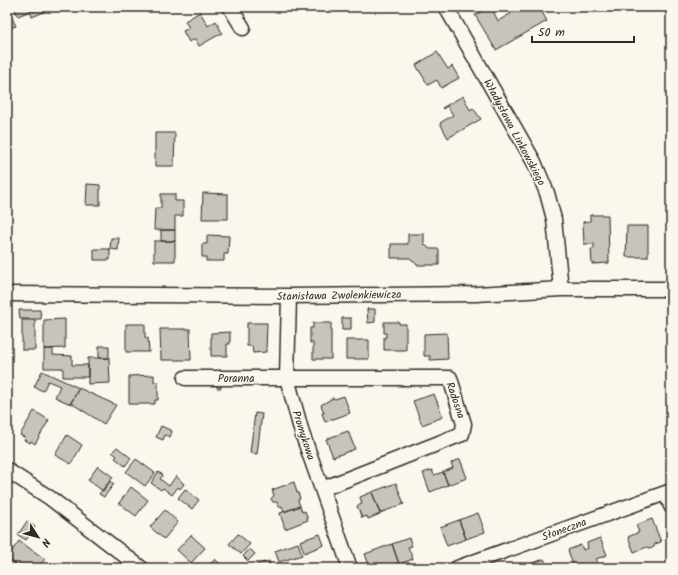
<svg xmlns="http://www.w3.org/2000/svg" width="678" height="575" font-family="Kalam,sans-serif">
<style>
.building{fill:#c7c4bc;stroke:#2b2b2b}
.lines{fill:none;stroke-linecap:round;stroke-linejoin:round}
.minor-casing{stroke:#2b2b2b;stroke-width:17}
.minor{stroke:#fbf7ec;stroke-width:14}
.labels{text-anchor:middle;stroke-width:3;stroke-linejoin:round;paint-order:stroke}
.street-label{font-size:11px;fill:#2b2b2b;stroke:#fbf7ec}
</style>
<rect width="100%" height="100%" fill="#fbf7ec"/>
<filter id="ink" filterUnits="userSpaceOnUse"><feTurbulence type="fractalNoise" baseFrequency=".025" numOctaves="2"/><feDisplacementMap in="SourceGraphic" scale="8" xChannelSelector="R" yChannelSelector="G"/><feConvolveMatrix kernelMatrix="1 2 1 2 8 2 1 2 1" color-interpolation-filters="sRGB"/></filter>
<g filter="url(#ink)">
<path class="building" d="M14 7H41L44 12 32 17 30 11 18 16Z
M522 7H539L547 21 496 50 475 15 488 8 493 11 498 21Z
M7 8 16 26 7 29 9 32 7 33Z
M200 12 208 26 216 21 222 33 199 46 195 39 189 42 183 31 189 28 185 21Z
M437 52 448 69 452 66 459 78 441 88 437 80 428 85 416 65Z
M463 96 470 110 473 108 481 119 448 138 440 123 453 115 447 106 443 109 442 108Z
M155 133H175L174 166H155Z
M87 184 100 185V205H86Z
M203 193 228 194V219H202Z
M161 194H175V201H183V216H175V230H154L155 208H161Z
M590 215H608L609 263 592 264 591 249H594V244H584L583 222 590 221Z
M627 226H648V257H626Z
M161 230H175V241H161Z
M408 234H424V244L430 249H439V265H417L410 258H391V244H408Z
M207 235 229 236 228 254H224V261H206V257H202V244H207Z
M9 236 10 258H7V238Z
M111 238H119L118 250 110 249Z
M154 241H175V261H154Z
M94 249H110V260H94Z
M367 309H375V322L368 323Z
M19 310H40L41 319H20Z
M342 318H351V330H342Z
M65 319V348L44 349V320Z
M22 320H35V350H22Z
M384 322H399V324H406V350H384V337H386V333H384Z
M247 323H267L266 352 253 353 252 346H247Z
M313 323H331V359H313V343H310V328H313Z
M126 324H145V338H148L149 352H126Z
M160 329H190L191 360H161Z
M230 332V344H227V356H211V333Z
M447 333 448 359 430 360V356H424V334Z
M346 340H369V359H346Z
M99 346H109V358H99Z
M44 349H53V355L72 356V365H88V377H63V368H44Z
M88 358H109L110 383 88 384Z
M42 371 79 388 70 404 55 397 60 386 48 381 43 391 34 387Z
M154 375V382H158V400H155V404H129V376Z
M217 383H221V388H217Z
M79 388 116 405 104 424 71 403Z
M434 394 443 417 422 425 413 401Z
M344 396 350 413 325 422 322 413H324L321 405 333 398 335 399Z
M34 411 49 420 35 444 31 441 30 443 24 440 26 438 20 435Z
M255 413 262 414 257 454 250 453Z
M161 426 172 431 170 437 165 435 163 440 156 437Z
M348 431 355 449 333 457 326 439Z
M67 435 82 445 71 464 55 455Z
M117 447 131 458 125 466 115 458 117 456 112 452Z
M136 459 155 473 145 486 126 472Z
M460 459 467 478 448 485 443 472 453 468 451 463Z
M98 466 113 477 103 491 88 480Z
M432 470 434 475 443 472 448 485 430 492 423 473Z
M158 472 163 475 160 479 169 486 176 476 184 484 180 489 178 487 172 495 163 488 161 490 151 483Z
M110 481 114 484 104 497 99 494Z
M294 482 297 493 298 492 300 499 298 500 300 506 284 512 282 506 279 507 277 502H273L271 499 274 495 272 490Z
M396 483 404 504 380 513 372 492Z
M131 487 148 500 136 516 119 503Z
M185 489 199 500 192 509 178 498Z
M372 492 380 514 368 519 367 516 362 518 357 506 362 504 360 497Z
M300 506 302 512 305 511 308 520 285 529 280 513Z
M165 510 178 522 164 539 150 527Z
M478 513 485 532 466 539 459 520Z
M652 519 661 542 655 544 654 547 650 549 647 547 634 552 628 537 639 532 636 525Z
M459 520 466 539 447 546 440 527Z
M27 521 35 527 26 540 18 535Z
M238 534 250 544 241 554 229 544Z
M320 534 324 545 304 553 300 541Z
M191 535 205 548 191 563 177 550Z
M409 538 412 546 408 547 413 559 399 564 392 544Z
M600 538 607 555 596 559 598 563 596 568H586L584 564 574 568 568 550 581 545 583 550 588 548 587 543Z
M19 541 45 559 38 568H21L7 558Z
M298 543 302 555 279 562 275 551Z
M392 544 399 564 390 568H370L365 554Z
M250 549 255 554 248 561 243 556Z
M215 559 224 568H207Z
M544 559 548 568H528L527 565Z
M269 561 271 568H257L256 565Z"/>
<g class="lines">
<defs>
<path id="minor" d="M230 7 243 28
M446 7 534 162 547 193 554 219 561 289
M7 294 289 296 476 294 561 289H671
M289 296 287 378 302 433 350 568
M185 378H450L464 424 462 434 322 489
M7 470 50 498 141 568
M666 493 671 506
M457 568 671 491"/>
</defs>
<use href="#minor" class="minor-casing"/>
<use href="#minor" class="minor"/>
</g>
</g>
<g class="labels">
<g class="street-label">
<text transform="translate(515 132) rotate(62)" y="4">Władysława Linkowskiego</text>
<text transform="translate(339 295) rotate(-1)" y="4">Stanisława Zwolenkiewicza</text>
<text x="236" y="382">Poranna</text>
<text transform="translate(456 400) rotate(71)" y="4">Radosna</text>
<text transform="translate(304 435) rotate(72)" y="4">Promykowa</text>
<text transform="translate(564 529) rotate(-20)" y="4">Słoneczna</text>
</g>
</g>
<rect width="678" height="575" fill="none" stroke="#fbf7ec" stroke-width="24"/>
<rect x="12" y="12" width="654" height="551" fill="none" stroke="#2b2b2b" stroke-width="1.5" filter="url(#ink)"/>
<g transform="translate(38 537) rotate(126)" stroke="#fbf7ec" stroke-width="3" paint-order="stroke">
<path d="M0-3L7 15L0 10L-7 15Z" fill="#2b2b2b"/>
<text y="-6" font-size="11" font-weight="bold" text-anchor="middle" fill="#2b2b2b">N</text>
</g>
<path d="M532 36v6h102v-6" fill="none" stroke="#2b2b2b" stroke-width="2"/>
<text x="538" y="36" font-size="12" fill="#2b2b2b" stroke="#fbf7ec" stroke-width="3" paint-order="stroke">50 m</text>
</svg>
